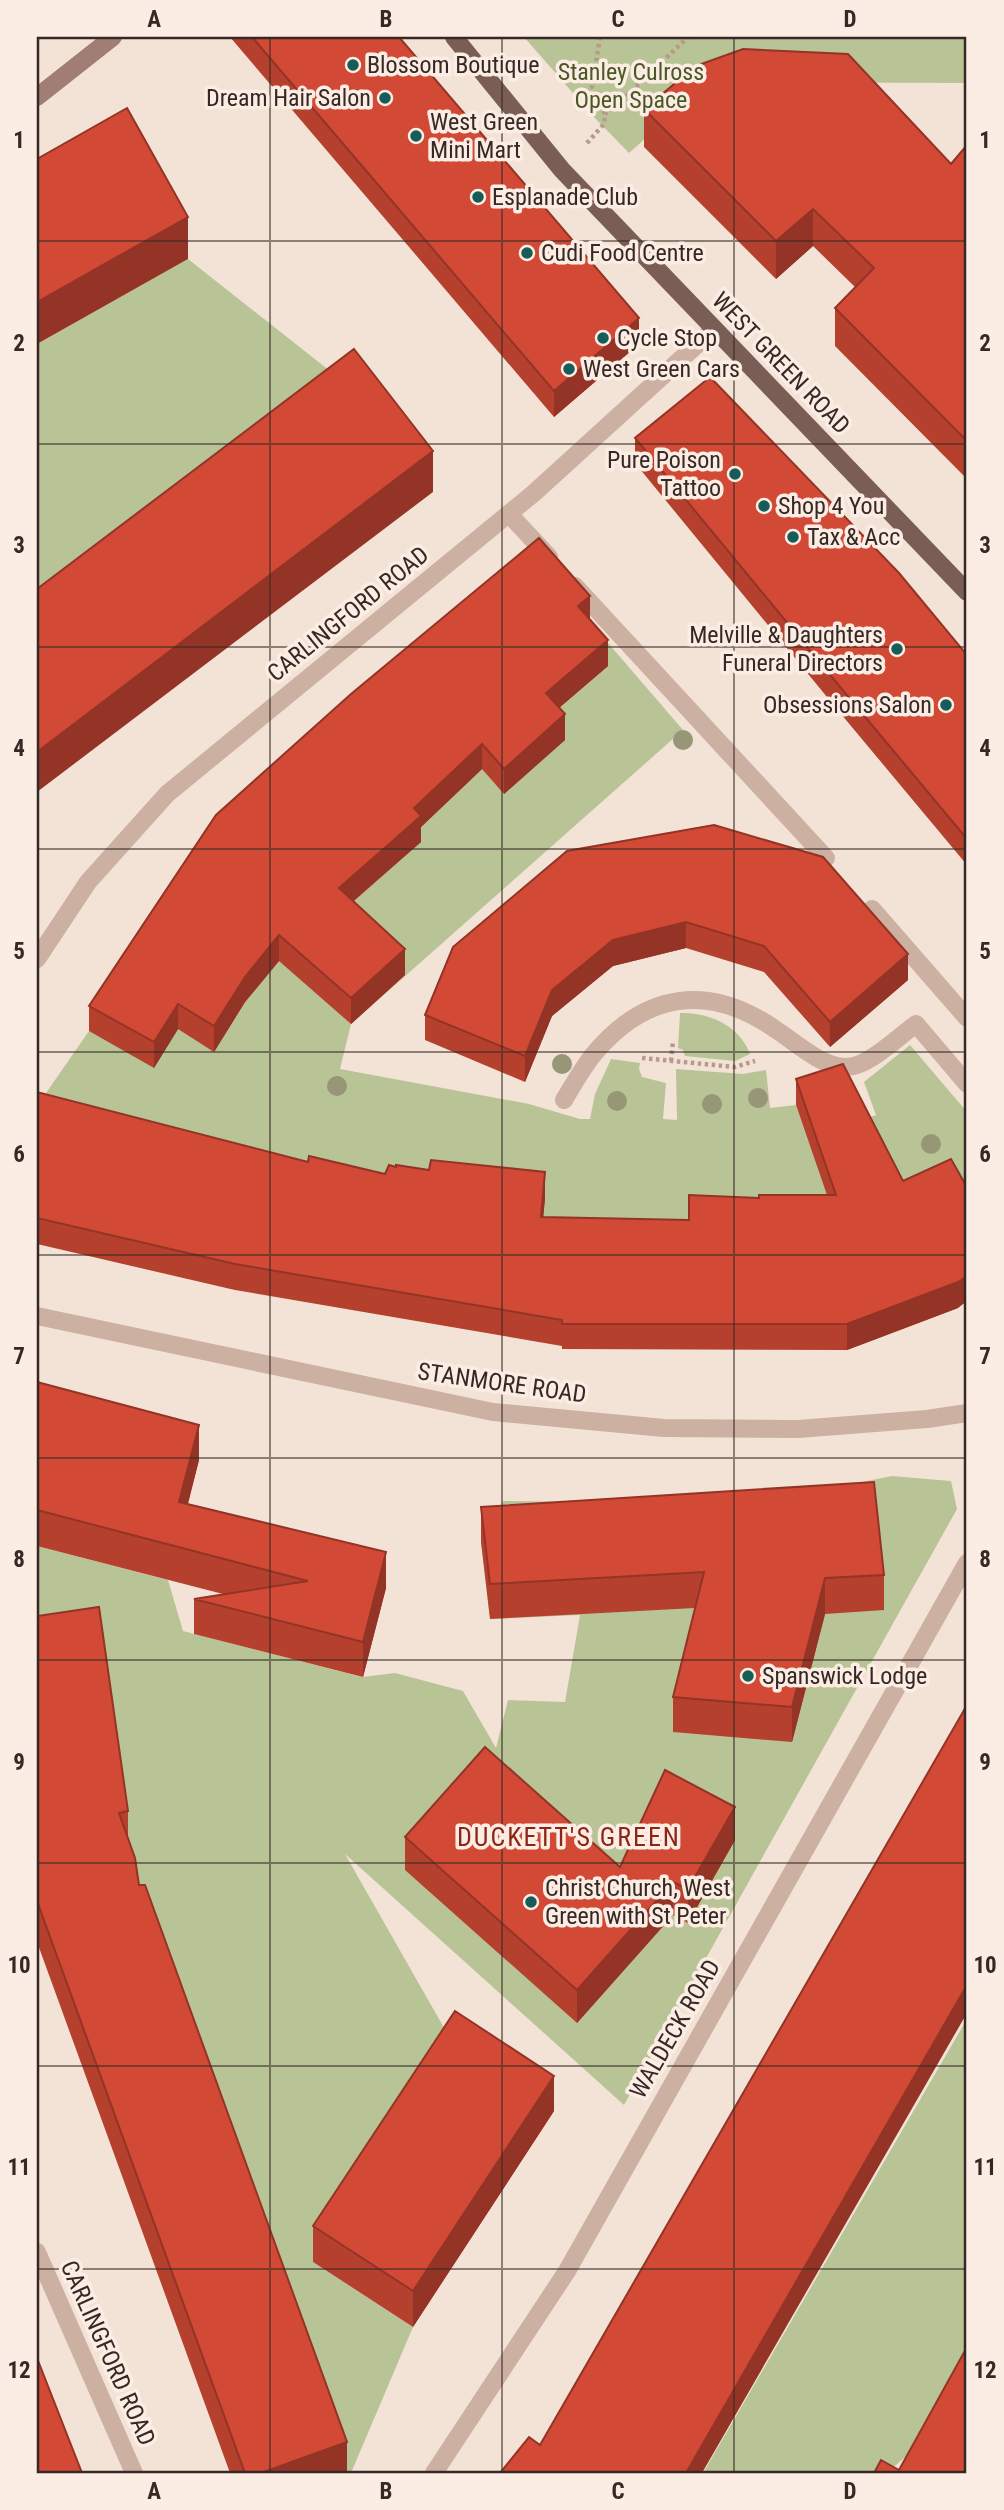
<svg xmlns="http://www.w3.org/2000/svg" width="1004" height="2510" font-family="'Roboto Condensed',sans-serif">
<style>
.green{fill:#b9c496}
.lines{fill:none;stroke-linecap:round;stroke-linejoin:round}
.path{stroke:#b89a8c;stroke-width:4.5;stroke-dasharray:3.5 3.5;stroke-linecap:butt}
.lane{stroke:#ccb0a2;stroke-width:18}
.street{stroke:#ccb0a2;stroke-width:18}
.secondary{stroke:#a07e73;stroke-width:18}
.primary{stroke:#7a5d54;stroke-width:18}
.tree{fill:#979676}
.wall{fill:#b5402e}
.shaded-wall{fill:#933426}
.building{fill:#d24a36;stroke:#933426;stroke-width:2}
.grid{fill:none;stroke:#362925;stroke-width:2;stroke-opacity:0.55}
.poi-dot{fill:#175c58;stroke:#fbede3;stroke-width:2.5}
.labels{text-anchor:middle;stroke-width:7;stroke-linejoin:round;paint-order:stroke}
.poi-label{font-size:24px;fill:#362925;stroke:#fbede3;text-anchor:start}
.park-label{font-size:24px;fill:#4b5726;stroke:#fbede3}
.street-label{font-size:24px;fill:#362925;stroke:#fbede3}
.neighbourhood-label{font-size:26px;letter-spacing:2px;fill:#8d2516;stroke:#fbede3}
.neatline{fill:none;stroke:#362925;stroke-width:2.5}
.grid-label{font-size:23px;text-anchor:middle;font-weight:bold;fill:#362925}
</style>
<rect width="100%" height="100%" fill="#f3e3d7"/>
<path class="green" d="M524 37H967V83L720 82 674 113 629 153 593 116Z
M188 259 354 390 37 660V344Z
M590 622 683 730 351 1024 340 1069 529 1104 580 1119H590L595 1094 611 1059 640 1063 639 1069 642 1077 666 1083 663 1119 677 1120 676 1069 743 1074 766 1070 770 1108 796 1105 808 1139 876 1115 864 1082 910 1045 967 1112V1212L568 1248 37 1106 89 1031 137 1042Z
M680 1013C709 1012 740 1026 750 1054L735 1061 685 1056 683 1050 678 1048Z
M892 1476 951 1481 957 1509 624 2105 345 1854 455 2047 313 2262 413 2327 351 2473H344L37 1656V1546L168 1580 183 1631 362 1677 395 1673 463 1691 496 1748 508 1700 565 1702 580 1615 490 1619 481 1542 503 1501 752 1504Z
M967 2019V2367L928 2437 887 2473H703Z"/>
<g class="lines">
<path class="path" d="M600 37 592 87 605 114
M587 143 604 124 605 114 619 103 688 37
M642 1058 735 1067 755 1061
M671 1061 673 1041"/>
<path class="lane" d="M509 514 549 557
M575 586 826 858
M872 909 967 1018"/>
<path class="street" d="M37 959 88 882 167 794 534 493 714 329
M564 1100C573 1085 582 1069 593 1055 645 992 708 983 775 1029 795 1042 820 1066 845 1067 867 1068 898 1037 916 1024L967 1084
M37 1316 493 1412 664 1428 798 1429 927 1419 967 1413
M37 2252 134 2473
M434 2473 567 2271 967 1563"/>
<path class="secondary" d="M37 97 113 37"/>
<path class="primary" d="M454 37 562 170 967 592"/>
</g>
<g class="tree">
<circle cx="683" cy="740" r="10"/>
<circle cx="562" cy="1064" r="10"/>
<circle cx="337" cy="1086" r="10"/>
<circle cx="758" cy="1098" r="10"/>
<circle cx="617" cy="1101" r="10"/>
<circle cx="712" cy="1104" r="10"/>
<circle cx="931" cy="1144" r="10"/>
</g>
<path class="wall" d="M230 37H399L639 344 554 417Z
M644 109 951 164 967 145V479L835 346V308L855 287 813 246 776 279 644 147Z
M635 438 967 655V865L836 708 635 463Z
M590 619 608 666 559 708 565 740 504 794 482 769 421 827V842L354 901 405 975 351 1024 279 961 245 1002 214 1052 178 1029 154 1068 89 1031V1006Z
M567 851 908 980 830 1047 764 972 686 948 613 966 552 1016 525 1082 425 1040V1015Z
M796 1079 958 1308 847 1350 562 1349V1346L235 1290 37 1244V1092L308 1162 545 1198 543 1217 689 1220 759 1198 827 1195 796 1105Z
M37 1382 199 1460 188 1504 386 1588 363 1677 194 1634V1599L223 1594 37 1546Z
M481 1507 884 1575V1610L825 1614 792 1742 673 1732V1697L695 1608 490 1619 481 1542Z
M37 1616 128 1811V1840L139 1885 347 2473H230L37 1942Z
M405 1837 620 1867 735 1840 688 1923 673 1915 577 2023 405 1870Z
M554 2111 413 2327 313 2262V2226Z"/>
<path class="shaded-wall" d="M813 209V246L776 279V241Z
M188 217V259L37 344V302Z
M639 318V344L554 417V391Z
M433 451V492L37 792V752Z
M590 596V622L578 606Z
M608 640V666L546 719V693Z
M565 714V740L504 794V769Z
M482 744V769L421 827V842L339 913V888L414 808Z
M686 922V948L613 966 552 1016 525 1082V1056L552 990 613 940Z
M279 935V961L245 1002 214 1052V1026L245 977Z
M405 949V975L351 1024V998Z
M908 954V980L830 1047V1022Z
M178 1004V1029L154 1068V1042Z
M545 1172V1198L541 1242V1217Z
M967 1276V1301L958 1308 847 1350V1324Z
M199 1425V1460L179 1537V1502Z
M386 1552V1588L363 1677V1642Z
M825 1578V1614L792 1742V1707Z
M735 1807V1840L688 1923V1889Z
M673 1882V1915L577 2023V1990Z
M967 1985V2013L702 2473H686Z
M554 2076V2111L413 2327V2291Z
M347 2442V2473H261Z"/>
<path class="building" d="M252 37H399L639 318 554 391Z
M743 49 848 54 951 164 967 145V441L835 308 874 268 813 209 776 241 644 109 696 66Z
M127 108 188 217 37 302V159Z
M354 349 433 451 37 752V589Z
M710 377 899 573 967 655V839L836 682 635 438Z
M539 538 590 596 578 606 608 640 546 693 565 714 504 769 482 744 414 808 421 816 339 888 405 949 351 998 279 935 245 977 214 1026 178 1004 154 1042 89 1006 216 815 351 694Z
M714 825 823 857 908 954 830 1022 764 946 686 922 613 940 552 990 525 1056 425 1015 453 947 567 851Z
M843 1064 903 1181 951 1159 964 1182 967 1180V1276L958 1282 847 1324H562V1320L235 1264 37 1218V1092L308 1162 309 1156 385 1174 389 1165 396 1167V1165L429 1170 431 1160 545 1172 541 1217 689 1220V1195L759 1198V1195H836L796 1079Z
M37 1382 199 1425 179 1502 386 1552 363 1642 194 1599 308 1581 37 1510Z
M874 1482 884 1575 825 1578 792 1707 673 1697 704 1572 490 1584 481 1507Z
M99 1607 128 1811 119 1813 135 1858 139 1885H145L347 2442 261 2473H245L37 1901V1616Z
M967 1705V1985L686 2473H500L529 2437 540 2445Z
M485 1747 620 1867 665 1770 735 1807 688 1889 673 1882 577 1990 405 1837Z
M455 2011 554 2076 413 2291 313 2226Z
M967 2347V2473H874L881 2460 899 2470Z
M37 2358 82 2473H37Z"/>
<path class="grid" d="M270 37V2473M502 37V2473M734 37V2473M37 241H967M37 444H967M37 647H967M37 849H967M37 1052H967M37 1255H967M37 1458H967M37 1660H967M37 1863H967M37 2066H967M37 2269H967"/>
<g class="poi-dot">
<circle cx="353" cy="65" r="7"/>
<circle cx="385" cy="98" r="7"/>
<circle cx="416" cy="136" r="7"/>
<circle cx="478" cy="197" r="7"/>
<circle cx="527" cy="253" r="7"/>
<circle cx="603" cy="338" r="7"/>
<circle cx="569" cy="369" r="7"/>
<circle cx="735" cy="474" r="7"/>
<circle cx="764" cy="506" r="7"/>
<circle cx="793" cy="537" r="7"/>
<circle cx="897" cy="649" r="7"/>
<circle cx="946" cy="705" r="7"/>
<circle cx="748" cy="1676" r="7"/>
<circle cx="531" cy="1902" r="7"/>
</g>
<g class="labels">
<g class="poi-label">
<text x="367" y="73">Blossom Boutique</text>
<text x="371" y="106" text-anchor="end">Dream Hair Salon</text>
<text x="430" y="130">West Green<tspan x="430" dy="28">Mini Mart</tspan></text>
<text x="492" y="205">Esplanade Club</text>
<text x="541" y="261">Cudi Food Centre</text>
<text x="617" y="346">Cycle Stop</text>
<text x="583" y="377">West Green Cars</text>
<text x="721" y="468" text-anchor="end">Pure Poison<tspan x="721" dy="28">Tattoo</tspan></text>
<text x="778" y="514">Shop 4 You</text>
<text x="807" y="545">Tax &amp; Acc</text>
<text x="883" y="643" text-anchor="end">Melville &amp; Daughters<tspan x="883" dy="28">Funeral Directors</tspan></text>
<text x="932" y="713" text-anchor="end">Obsessions Salon</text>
<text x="762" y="1684">Spanswick Lodge</text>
<text x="545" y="1896">Christ Church, West<tspan x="545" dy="28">Green with St Peter</tspan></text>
</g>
<g class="park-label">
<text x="631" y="80">Stanley Culross<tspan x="631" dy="28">Open Space</tspan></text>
</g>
<g class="street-label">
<text transform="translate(781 363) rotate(46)" y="8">WEST GREEN ROAD</text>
<text transform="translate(348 614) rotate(-39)" y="8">CARLINGFORD ROAD</text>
<text transform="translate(502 1383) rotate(8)" y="8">STANMORE ROAD</text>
<text transform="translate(675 2029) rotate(-60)" y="8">WALDECK ROAD</text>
<text transform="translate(108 2353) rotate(66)" y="8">CARLINGFORD ROAD</text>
</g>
<g class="neighbourhood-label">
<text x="569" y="1846">DUCKETT'S GREEN</text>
</g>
</g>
<rect width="1004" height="2510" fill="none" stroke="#fbede3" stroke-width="77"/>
<rect x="38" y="38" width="927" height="2434" class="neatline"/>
<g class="grid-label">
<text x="154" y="27">A</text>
<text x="386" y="27">B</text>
<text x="618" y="27">C</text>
<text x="850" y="27">D</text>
<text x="19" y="148">1</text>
<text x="985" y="148">1</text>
<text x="19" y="351">2</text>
<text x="985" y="351">2</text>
<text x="19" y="553">3</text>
<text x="985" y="553">3</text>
<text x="19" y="756">4</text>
<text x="985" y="756">4</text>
<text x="19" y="959">5</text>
<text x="985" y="959">5</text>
<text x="19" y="1162">6</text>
<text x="985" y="1162">6</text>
<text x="19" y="1364">7</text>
<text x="985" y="1364">7</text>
<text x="19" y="1567">8</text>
<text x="985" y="1567">8</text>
<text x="19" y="1770">9</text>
<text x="985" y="1770">9</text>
<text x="19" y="1973">10</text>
<text x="985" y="1973">10</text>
<text x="19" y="2175">11</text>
<text x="985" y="2175">11</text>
<text x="19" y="2378">12</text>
<text x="985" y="2378">12</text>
<text x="154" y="2499">A</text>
<text x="386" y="2499">B</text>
<text x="618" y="2499">C</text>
<text x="850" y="2499">D</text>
</g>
</svg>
